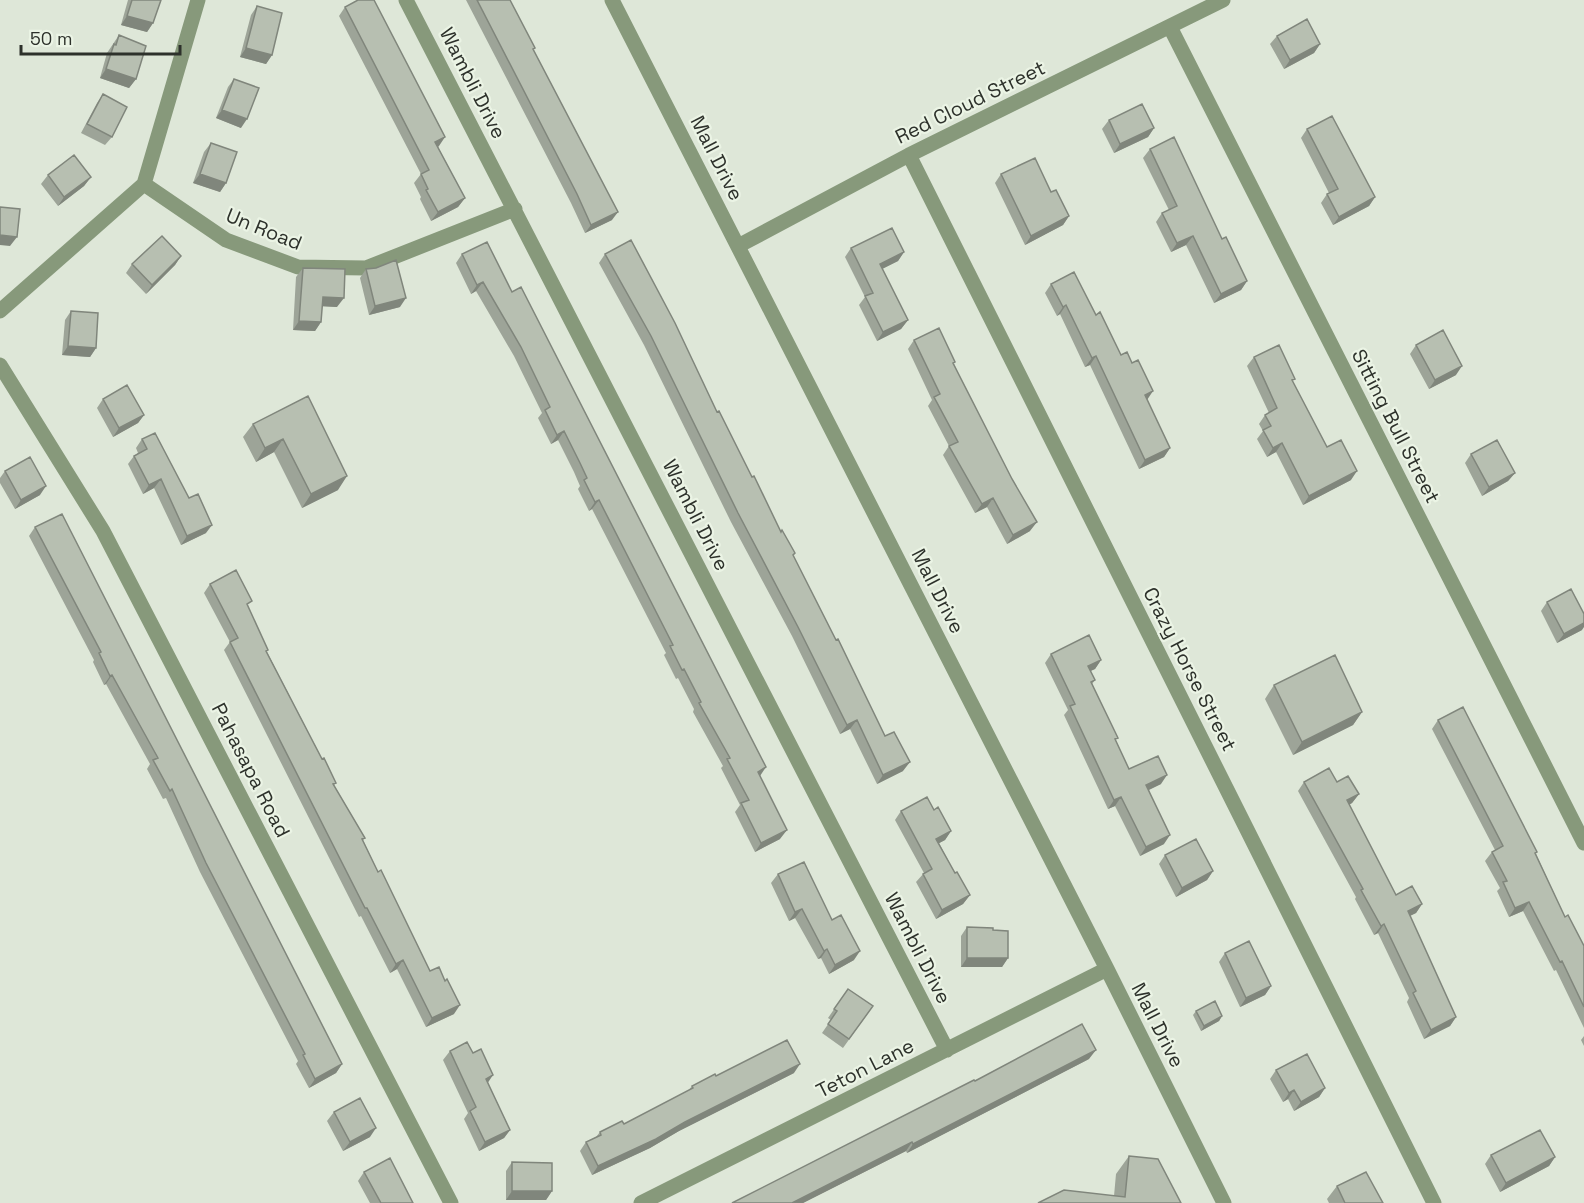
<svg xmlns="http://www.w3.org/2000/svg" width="1584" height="1203" font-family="'Space Grotesk',sans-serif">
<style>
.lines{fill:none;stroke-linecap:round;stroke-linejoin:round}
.minor{stroke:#87997b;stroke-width:15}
.wall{fill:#9da498}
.shaded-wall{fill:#80867c}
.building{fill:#b7bfb1;stroke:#80867c;stroke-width:1.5}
.labels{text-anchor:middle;stroke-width:4.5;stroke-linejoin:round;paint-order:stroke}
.street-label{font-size:20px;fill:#2d312b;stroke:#ebf4e5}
</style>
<rect width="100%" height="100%" fill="#dee7d8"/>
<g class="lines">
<path class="minor" d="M406 0 947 1050
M612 0 1107 969 1224 1203
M1170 27 1584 843
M909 155 1434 1203
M144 184 226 240 298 267 366 268 515 209
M738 246 909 155 1223 0
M0 311 144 184 198 0
M0 365 103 531 451 1203
M641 1203 1107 969"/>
</g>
<path class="wall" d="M128 0H161L153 23 147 32 121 25Z
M466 0H510L612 220 585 233 571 203Z
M257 6 272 55 266 64 240 57 251 15Z
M345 7 439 146 438 147 465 198 458 207 431 221 420 199 421 197 414 183 421 174 339 16Z
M119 35 136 79 129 88 100 78 107 53Z
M1277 36 1320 44 1314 53 1284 69 1270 44Z
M234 79 241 128 216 118 228 87Z
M103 94 112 137 105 145 81 133 97 103Z
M1109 120 1154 128 1148 137 1114 153 1102 129Z
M1307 129 1375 197 1369 206 1333 225 1321 203 1327 194 1329 193 1301 138Z
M211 143 226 183 220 192 193 183 204 152Z
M1150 149 1222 239 1247 281 1241 290 1214 303 1186 245 1171 252 1156 222 1162 213 1169 210 1143 158Z
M1001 174 1051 192 1069 216 1063 225 1025 245 995 183Z
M48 175 91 177 84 186 58 206 41 184Z
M851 248 904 252 898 261 882 269 908 320 901 329 877 341 859 305 865 297 845 257Z
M462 254 512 292 760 776 780 839 755 852 735 812 740 805 721 768 723 766 693 712 694 709 678 678 676 679 664 655 666 653 592 509 589 511 578 489 580 486 574 472 558 440 551 444 538 418 542 413 514 356 476 291 471 294 456 263Z
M605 254 717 412 781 532 795 553 793 556 885 736 903 771 877 784 850 729 840 734 792 636 731 522 644 345 599 263Z
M181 256 175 265 146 294 126 273 132 264Z
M303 268 337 307 322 306 321 322 315 331 293 330 296 277Z
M366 269 400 307 369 315 360 278Z
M1051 284 1096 315 1121 355 1170 448 1164 457 1139 469 1090 365 1085 367 1060 314 1057 316 1045 293Z
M71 311 96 348 90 357 62 355 65 320Z
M914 340 954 364 1030 531 1007 544 987 507 975 513 943 455 949 446 928 406 932 400 908 349Z
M1416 345 1456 375 1429 389 1410 354Z
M1254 357 1293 382 1327 447 1351 480 1303 505 1276 452 1267 457 1257 439 1263 431 1259 424 1265 415 1269 413 1247 366Z
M308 396 338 490 302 508 274 452 256 462 243 437 253 424Z
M103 399 144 415 138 423 113 437 97 408Z
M142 439 206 533 181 545 154 488 143 494 128 464 134 456 138 453 136 448Z
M1471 454 1515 473 1508 481 1482 496 1465 463Z
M5 471 40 495 15 509 0 483V478Z
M35 527 342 1064 336 1073 309 1088 296 1064 298 1061 200 872 166 798 163 799 147 769 150 764 106 684 104 685 93 662 94 660 29 536Z
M210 584 248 607 267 652 322 759 336 783 334 785 365 838 363 840 378 872 430 971 454 1014 426 1027 397 969 390 973 361 916 359 917 224 650 230 642 204 593Z
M1547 602 1582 630 1557 643 1541 611Z
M1051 654 1101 660 1095 669 1090 671 1095 680 1092 684 1116 741 1129 769 1161 784 1149 790 1164 844 1140 856 1115 806 1108 809 1064 715 1068 710 1045 663Z
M1274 685 1362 712 1353 725 1293 755 1265 699Z
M1438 720 1536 854 1565 917 1584 946V1028L1556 970 1554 971 1523 911 1509 917 1497 891 1500 888 1485 861 1492 852 1495 850 1432 729Z
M1304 782H1337L1359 794 1352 803 1349 805 1396 895 1422 904 1416 913 1410 916 1456 1017 1450 1026 1424 1039 1407 1002 1409 998 1378 933 1374 935 1355 899 1356 897 1298 791Z
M934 810 951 831 945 840 939 843 955 873 970 895 963 904 936 919 916 882 924 873 895 820 901 811Z
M1165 855 1213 871 1207 880 1176 897 1159 864Z
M778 874 832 920 854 960 829 974 821 958 818 959 795 918 789 921 771 883Z
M967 927 993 930 1008 958 1002 967H961V936Z
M1225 953 1271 986 1265 995 1240 1007 1219 962Z
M848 989 873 1006 843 1048 822 1033 831 1020 828 1018Z
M1196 1011 1222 1016 1219 1021 1201 1031 1193 1015Z
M1584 1036V1046L1581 1040Z
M450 1051 488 1083 510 1130 504 1138 479 1151 464 1119 468 1113 443 1060Z
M1089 1059 907 1153 906 1151 803 1203H732L975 1081Z
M1276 1070 1325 1088 1319 1097 1294 1111 1288 1099 1283 1102 1270 1079Z
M794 1073 679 1131 650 1148 592 1175 580 1151 586 1142 596 1137 600 1132 624 1124 688 1091 692 1086 716 1076Z
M334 1112 370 1137 343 1151 327 1121Z
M1491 1155 1555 1157 1549 1166 1500 1192 1485 1164Z
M1129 1156 1181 1203 1114 1196 1116 1174Z
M512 1162 552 1191 546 1200H506V1171Z
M364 1172 413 1203H370L358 1181Z
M1337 1186 1383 1203H1329L1327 1199Z"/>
<path class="shaded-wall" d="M127 16 153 23 147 32 121 25Z
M1320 44 1314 53 1284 69 1290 60Z
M246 48 272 55 266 64 240 57Z
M106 69 136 79 129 88 100 78Z
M222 110 247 119 241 128 216 118Z
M1154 128 1148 137 1114 153 1120 144Z
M445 137 439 146 429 151 435 142Z
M200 174 226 183 220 192 193 183Z
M91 177 84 186 58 206 64 197Z
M1375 197 1369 206 1333 225 1339 217Z
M465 198 458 207 431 221 438 212Z
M618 212 612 220 585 233 591 225Z
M1069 216 1063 225 1025 245 1031 236Z
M0 235 17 237 10 246 0 245Z
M1193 236 1186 245 1171 252 1177 243Z
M904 252 898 261 874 273 880 264Z
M181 256 175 265 146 294 152 285Z
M1247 281 1241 290 1214 303 1221 294Z
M483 282 476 291 471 294 477 285Z
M323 297 344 298 337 307 317 306Z
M406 298 400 307 369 315 375 306Z
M1066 305 1060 314 1057 316 1063 307Z
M908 320 901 329 877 341 883 332Z
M299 321 321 322 315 331 293 330Z
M68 346 96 348 90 357 62 355Z
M1096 356 1090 365 1085 367 1092 358Z
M1462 366 1456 375 1429 389 1435 380Z
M1153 391 1147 400 1145 395Z
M144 415 138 423 113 437 119 428Z
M564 431 558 440 551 444 557 435Z
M283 439 274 452 256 462 265 448Z
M1282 443 1276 452 1267 457 1273 448Z
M1170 448 1164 457 1139 469 1145 460Z
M1357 471 1351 480 1303 505 1309 496Z
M1515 473 1508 481 1482 496 1489 487Z
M347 476 338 490 302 508 311 494Z
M161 479 154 488 143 494 149 485Z
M46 486 40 495 15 509 21 500Z
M993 498 987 507 975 513 982 504Z
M599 500 592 509 589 511 595 502Z
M1037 522 1030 531 1007 544 1013 535Z
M212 525 206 533 181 545 187 536Z
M1584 623V627L1582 630 1557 643 1564 634Z
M1101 660 1095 669 1082 675 1088 666Z
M112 675 106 684 104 685 110 676Z
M1362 712 1353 725 1293 755 1302 742Z
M857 720 850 729 840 734 847 725Z
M910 762 903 771 877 784 883 775Z
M766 767 760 776 758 772Z
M1167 775 1161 784 1140 794 1146 785Z
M1359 794 1352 803 1341 809 1347 800Z
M1121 797 1115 806 1108 809 1114 800Z
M787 830 780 839 755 852 761 843Z
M951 831 945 840 930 848 936 839Z
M1170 835 1164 844 1140 856 1146 847Z
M1213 871 1207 880 1176 897 1182 888Z
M970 895 963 904 936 919 942 910Z
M1529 902 1523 911 1509 917 1515 908Z
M1422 904 1416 913 1401 920 1408 911Z
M802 909 795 918 789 921 795 912Z
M1384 924 1378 933 1374 935 1381 926Z
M827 949 821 958 818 959 824 951Z
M860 951 854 960 829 974 835 965Z
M967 958H1008L1002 967H961Z
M403 960 397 969 390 973 396 964Z
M1271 986 1265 995 1240 1007 1246 998Z
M460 1005 454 1014 426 1027 432 1018Z
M1222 1016 1219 1021 1201 1031 1204 1026Z
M1456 1017 1450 1026 1424 1039 1431 1030Z
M1096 1050 1089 1059 907 1153 913 1144Z
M342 1064 336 1073 309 1088 315 1079Z
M800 1064 794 1073 679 1131 650 1148 592 1175 598 1166Z
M493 1075 487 1084 486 1079Z
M1325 1088 1319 1097 1294 1111 1301 1102Z
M1294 1090 1288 1099 1283 1102 1289 1093Z
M376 1128 370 1137 343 1151 350 1142Z
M510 1130 504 1138 479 1151 485 1142Z
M912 1142 906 1151 803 1203H792Z
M1555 1157 1549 1166 1500 1192 1506 1183Z
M512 1191H552L546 1200H506Z"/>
<path class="building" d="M132 0H161L153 23 127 16Z
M358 0H374L445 137 435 142 465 198 438 212 426 190 428 189 421 174 429 170 345 7Z
M477 0H510L535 48 533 49 618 212 591 225 577 194Z
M257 6 282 13 272 55 246 48Z
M1307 19 1320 44 1290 60 1277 36Z
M119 35 146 46 136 79 106 69 114 44 116 45Z
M234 79 259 88 247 119 222 110Z
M103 94 127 107 112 137 87 124Z
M1142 104 1154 128 1120 144 1109 120Z
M1332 116 1375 197 1339 217 1327 194 1338 189 1307 129Z
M1174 137 1222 239 1226 237 1247 281 1221 294 1193 236 1177 243 1162 213 1177 206 1150 149Z
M211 143 237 152 226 183 200 174Z
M74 155 91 177 64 197 48 175Z
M1035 158 1051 192 1056 190 1069 216 1031 236 1001 174Z
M0 207 20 209 17 237 0 235Z
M892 228 904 252 880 264 908 320 883 332 865 296 873 293 851 248Z
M162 236 181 256 152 285 132 264Z
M631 240 675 323 717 412 719 411 752 477 754 476 781 532 782 530 795 553 793 555 836 640 838 639 885 736 894 732 910 762 883 775 857 720 847 725 798 627 738 513 651 336 605 254Z
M487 242 512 292 521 287 766 767 758 772 787 830 761 843 741 803 749 800 727 759 730 758 699 703 701 702 684 669 682 670 670 646 673 645 599 500 595 502 584 480 587 478 580 463 564 431 557 435 545 410 550 407 521 347 483 282 477 285 462 254Z
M396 260 406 298 375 306 366 269 376 268Z
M303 268 345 269 344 298 323 297 321 322 299 321Z
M1074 272 1096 315 1100 312 1121 355 1127 352 1132 363 1138 360 1153 391 1145 395 1170 448 1145 460 1096 356 1092 358 1066 305 1063 307 1051 284Z
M71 311 98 313 96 348 68 346Z
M939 328 955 362 953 363 1012 479 1037 522 1013 535 993 498 982 504 949 446 958 442 934 397 940 394 914 340Z
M1443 330 1462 366 1435 380 1416 345Z
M1279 345 1295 379 1292 380 1327 447 1341 440 1357 471 1309 496 1282 443 1273 448 1263 430 1271 426 1265 415 1277 408 1254 357Z
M127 385 144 415 119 428 103 399Z
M308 396 347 476 311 494 283 439 265 448 253 424Z
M155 433 189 498 198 494 212 525 187 536 161 479 149 485 134 456 147 449 142 439Z
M1497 440 1515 473 1489 487 1471 454Z
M30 457 46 486 21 500 5 471Z
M62 514 342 1064 315 1079 303 1055 305 1054 206 863 172 789 170 791 153 760 158 758 112 675 110 676 99 653 101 652 35 527Z
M236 570 252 601 247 604 268 650 266 651 322 759 324 758 336 783 333 784 365 838 362 839 378 872 381 870 430 971 439 967 445 981 447 979 460 1005 432 1018 403 960 396 964 367 908H365L230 642 238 638 210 584Z
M1571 589 1584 614V623L1564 634 1547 602Z
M1089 635 1101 660 1088 666 1095 680 1091 682 1118 738 1115 739 1129 769 1158 756 1167 775 1146 785 1170 835 1146 847 1121 797 1114 800 1070 706 1075 704 1051 654Z
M1335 655 1362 712 1302 742 1274 685Z
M1463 707 1537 852 1535 853 1565 917 1568 915 1584 946V1007L1562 961 1560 962 1529 902 1515 908 1503 882 1507 881 1492 852 1503 846 1438 720Z
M1329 768 1337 782 1348 776 1359 794 1347 800 1396 895 1412 886 1422 904 1408 911 1456 1017 1431 1030 1413 993 1416 991 1384 924 1381 926 1361 890 1363 889 1304 782Z
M927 797 934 810 938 807 951 831 936 839 955 873 957 872 970 895 942 910 923 874 932 869 901 811Z
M1196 839 1213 871 1182 888 1165 855Z
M804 862 832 920 841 915 860 951 835 965 827 949 824 951 802 909 795 912 778 874Z
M967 927 993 928V930L1008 931V958H967Z
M1249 941 1271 986 1246 998 1225 953Z
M848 989 873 1006 849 1039 828 1024 837 1011 834 1009Z
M1215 1001 1222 1016 1204 1026 1196 1011Z
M1082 1024 1096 1050 913 1144 912 1142 792 1203H732L974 1080 975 1081Z
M787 1040 800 1064 685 1122 656 1139 598 1166 586 1142 601 1135 600 1132 622 1121 624 1124 693 1088 692 1086 715 1074 716 1076Z
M467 1042 473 1053 481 1049 493 1075 486 1079 510 1130 485 1142 470 1111 476 1107 450 1051Z
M1307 1054 1325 1088 1301 1102 1294 1090 1289 1093 1276 1070Z
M360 1098 376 1128 350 1142 334 1112Z
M1540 1130 1555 1157 1506 1183 1491 1155Z
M1129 1156 1158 1159 1181 1203H1038L1064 1190 1125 1197Z
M390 1158 413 1203H381L364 1172Z
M512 1162 552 1163V1191H512Z
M1366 1172 1383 1203H1345L1337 1186Z"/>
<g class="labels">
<g class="street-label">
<text transform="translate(473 83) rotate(63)" y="7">Wambli Drive</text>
<text transform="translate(970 102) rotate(-26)" y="7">Red Cloud Street</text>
<text transform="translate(717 158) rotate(63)" y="7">Mall Drive</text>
<text transform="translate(264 229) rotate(22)" y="7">Un Road</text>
<text transform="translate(1396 426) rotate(63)" y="7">Sitting Bull Street</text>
<text transform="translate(696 515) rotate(63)" y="7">Wambli Drive</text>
<text transform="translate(938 591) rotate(63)" y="7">Mall Drive</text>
<text transform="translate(1190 669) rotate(63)" y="7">Crazy Horse Street</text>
<text transform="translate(251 770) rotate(63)" y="7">Pahasapa Road</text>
<text transform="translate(918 948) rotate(63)" y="7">Wambli Drive</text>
<text transform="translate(1158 1025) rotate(63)" y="7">Mall Drive</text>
<text transform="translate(865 1068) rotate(-27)" y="7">Teton Lane</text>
</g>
</g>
<path d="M21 45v9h159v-9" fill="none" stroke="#2d312b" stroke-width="3"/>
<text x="30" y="45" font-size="18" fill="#2d312b" stroke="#ebf4e5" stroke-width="4.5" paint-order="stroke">50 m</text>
</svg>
